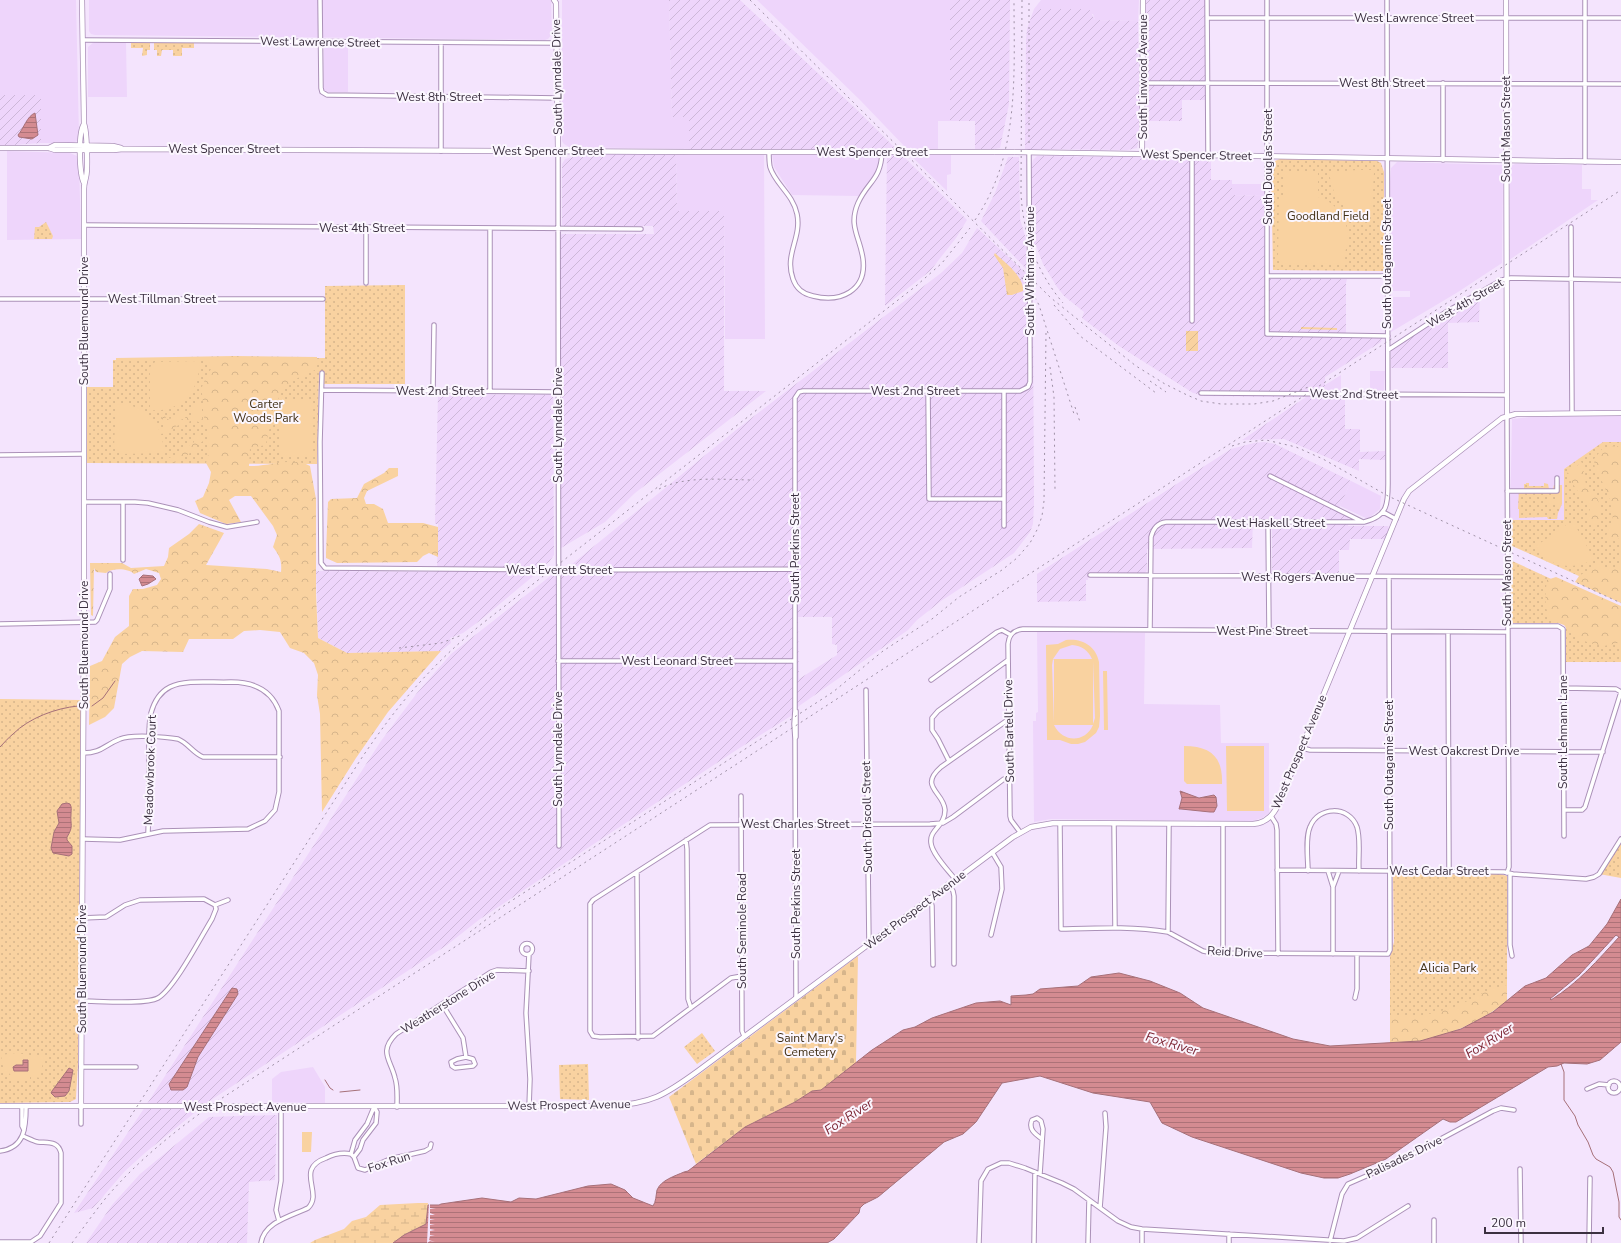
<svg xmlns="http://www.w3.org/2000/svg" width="1621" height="1243" font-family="'Nunito Sans',sans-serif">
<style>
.built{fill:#eed5fb}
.industrial{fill:url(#industrial-furrows);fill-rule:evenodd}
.grass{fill:url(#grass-dots)}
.forest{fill:url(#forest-crowns)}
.wetland{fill:url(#wetland-marsh)}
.cemetery{fill:url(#cemetery-stones)}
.garden{fill:url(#garden-furrows)}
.pitch{fill:#f9d2a0;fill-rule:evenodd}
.water{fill:url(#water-rules);stroke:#a67079;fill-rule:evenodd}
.pier{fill:#f4e4fd}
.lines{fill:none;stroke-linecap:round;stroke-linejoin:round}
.stream{stroke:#a67079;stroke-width:1}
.street-casing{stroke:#ab91b8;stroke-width:5.5}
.secondary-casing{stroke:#ab91b8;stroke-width:6}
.street{stroke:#fff;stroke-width:3.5}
.secondary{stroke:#fff;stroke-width:4.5}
.rail{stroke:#9f91a6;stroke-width:1;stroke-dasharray:2 4;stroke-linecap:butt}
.secondary-bridge-casing{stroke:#ab91b8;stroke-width:6;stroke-linecap:butt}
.secondary-bridge{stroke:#fff;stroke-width:4.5}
.labels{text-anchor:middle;stroke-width:4;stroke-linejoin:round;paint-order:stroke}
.street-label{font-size:12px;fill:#3b3040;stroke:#fbf6fe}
.park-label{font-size:12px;fill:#423016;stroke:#fbf6fe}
.water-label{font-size:13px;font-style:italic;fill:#7e2837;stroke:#fbf6fe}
</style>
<defs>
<pattern id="industrial-furrows" width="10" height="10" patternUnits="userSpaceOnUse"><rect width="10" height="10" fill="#eed5fb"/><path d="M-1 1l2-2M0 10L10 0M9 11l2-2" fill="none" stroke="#cdb7d8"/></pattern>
<pattern id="grass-dots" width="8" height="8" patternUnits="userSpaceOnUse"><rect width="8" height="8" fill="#f9d2a0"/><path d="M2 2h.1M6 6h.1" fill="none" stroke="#d6b58b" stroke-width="1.8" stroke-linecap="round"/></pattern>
<pattern id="forest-crowns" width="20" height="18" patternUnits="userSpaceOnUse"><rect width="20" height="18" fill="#f9d2a0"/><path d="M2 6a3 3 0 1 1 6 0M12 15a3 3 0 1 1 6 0" fill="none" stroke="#d6b58b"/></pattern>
<pattern id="wetland-marsh" width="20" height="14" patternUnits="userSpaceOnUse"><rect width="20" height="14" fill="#f9d2a0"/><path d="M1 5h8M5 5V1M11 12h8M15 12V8" fill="none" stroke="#d6b58b"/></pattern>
<pattern id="cemetery-stones" width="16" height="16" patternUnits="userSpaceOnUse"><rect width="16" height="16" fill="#f9d2a0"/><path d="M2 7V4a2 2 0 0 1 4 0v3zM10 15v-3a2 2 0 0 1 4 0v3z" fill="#d6b58b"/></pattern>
<pattern id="garden-furrows" width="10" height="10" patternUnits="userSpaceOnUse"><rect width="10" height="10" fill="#f9d2a0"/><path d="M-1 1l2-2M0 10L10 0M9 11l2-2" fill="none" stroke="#d6b58b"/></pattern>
<pattern id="water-rules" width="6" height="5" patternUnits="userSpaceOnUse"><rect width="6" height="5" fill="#d48b91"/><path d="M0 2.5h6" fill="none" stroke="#ad7278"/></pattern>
</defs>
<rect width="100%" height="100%" fill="#f4e4fd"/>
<path class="built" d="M0 0H76L79 136 77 141 73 143H41V95H0Z
M89 0H551L552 34 548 39 545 40 95 35 91 34 89 31Z
M562 0H669L672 117H689V149L569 147 564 144 562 141Z
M757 0H950V121H938V150H908L860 100Z
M1041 0H1139L1138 21 1095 20 1093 14 1034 9Z
M94 42 126 43 127 97H88V47Z
M324 45H348V92H326L324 91Z
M7 151 70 153 77 156 79 161 81 239 7 240Z
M764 154 765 339H725L724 212 677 211 676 155Z
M772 154H879V157L876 171 859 196 792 195 774 167Z
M909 154H951V174L947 175V191Z
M1397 162 1502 165 1503 168 1502 263 1458 292 1391 332 1390 297H1410V291H1391L1390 182 1391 168Z
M1515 164 1582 165V189H1591V200H1598L1509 260 1510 171 1511 166Z
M1232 184H1264V196L1232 195Z
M1370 371H1385L1384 391H1370Z
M1341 375V391H1325V385Z
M1621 416V442L1564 469V520H1510L1512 419 1530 417Z
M1351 481 1381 496 1380 509 1368 519 1340 506Z
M1037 632 1145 633 1144 704 1220 705 1221 743H1269V813L1262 818 1253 821 1051 819 1034 822 1033 721H1036V713L1038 712Z
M313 1067 325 1087V1103L272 1102V1079L281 1072Z"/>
<path class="industrial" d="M669 0H740L855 108 967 220 956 238 930 271 885 306 887 152H689V117H672Z
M950 0H1010L1009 104 1000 148 989 150H975V121H950Z
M1146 0H1205V100H1182V121H1146Z
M1034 9H1089L1095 20 1138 21 1140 134 1137 148 1128 150 1025 149 1026 40 1027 29Z
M0 95H41V143L0 146Z
M585 154 676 155 677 211H724V391H766L635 493 605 522 561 548V235L562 234H654L653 226H564L562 225V164L565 159Z
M1037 156 1211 158V180H1232V195L1264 196 1265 279H1347L1346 283V338H1382L1381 342 1325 377V397H1345V429H1360V452L1385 451V460L1359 459V471L1284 439 1242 440 1306 397 1207 396 1193 393 1119 346 1082 318 1084 312 1064 296 1057 287 1043 264 1036 245H1032V164L1033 160Z
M1008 157H1019L1020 219 1026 239V269L981 221 995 193Z
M977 228 1030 277 1033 315 1034 504 1033 524 1030 532 1014 553 941 601 917 620 908 630 799 706 791 716 738 749 480 919 447 945 208 1102 146 1152 125 1171 93 1208 74 1213 145 1107 381 741 417 693 451 654 558 570H565L736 430 941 273 962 253ZM798 617H832V644L837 645V655L799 679Z
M1480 293 1479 322 1448 323V368H1391V349Z
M438 394 550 395 553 397 554 555 549 562 543 566 537 573 478 622 463 633 450 638 451 643 441 651 347 653 318 638 316 571 437 572 438 524H435Z
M1264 442 1275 444 1351 481 1338 511 1349 517 1348 526H1388L1389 529 1385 539H1350L1349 550H1339V574H1276L1274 573 1272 570V520H1253L1252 548 1147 549V570L1145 573H1088V580H1086V601L1037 602V574L1231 449 1254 443Z
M277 1115 275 1180 249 1182 247 1243H86L112 1205 140 1174 209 1117Z"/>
<path class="grass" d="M131 43H150V50H147V55L142 56 143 48H131Z
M154 43H194V48H182V56H173V50H162L161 56H157V50H154Z
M1280 159 1377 161 1381 163 1384 172V271L1273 270 1271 166 1275 161Z
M46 222 53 236 52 239H34L35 227H39Z
M405 285V384H324V373L319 372 317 464 87 463V387H113V360L325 358V286Z
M1621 416V595L1510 545V520H1564V469L1603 442H1621Z
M1526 483H1529V486H1544V483L1548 484 1549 489H1553L1554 485H1562V504L1558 513 1557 519H1548L1547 517 1519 518V509H1518L1519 489H1524V484H1526Z
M1510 560 1621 611V662H1566V628L1565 625 1561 623H1512L1510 620Z
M0 699 81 700 78 1063 76 1097V1099L70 1102 0 1103Z
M1621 839V878L1599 874Z
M1395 874H1500L1507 876V1001L1390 1043V956L1394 942 1393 875Z
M702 1033 715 1051 697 1064 684 1047Z
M588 1064 589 1100 560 1099 559 1065Z"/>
<path class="forest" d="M995 253C1005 263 1024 276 1023 291L1012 295H1007L1003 268 994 255Z
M234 356 317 357V369C306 374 294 379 284 387 279 391 267 436 266 445L250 448 249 466C267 467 294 456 310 466L316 499V594L318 638 347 653 441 651 388 712 356 758 322 812 320 714 317 695 318 675 314 663 304 653 290 648 280 632 260 630 244 631 233 639H189L183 652 142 651 130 657 122 664 114 708 105 717 89 725 90 666 102 661 115 637 129 626V596L133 589H143L157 585 161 579 159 573 146 569 134 574C128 568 112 568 106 573L96 572 94 568 93 616 91 615 90 563H122L131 568 164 566 168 557 169 548 189 534 199 524 224 533 206 565 267 569 281 572C282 561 280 556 273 547L277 535 273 526 251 496H235L229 500 241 522 226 524 200 513 195 501 203 497 209 483 211 472 206 463 209 451V426L196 421V419H204C205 408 201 397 202 387 204 380 209 373 212 367L208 361H116V358Z
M164 415 167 419 188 417 190 420 189 423 181 424 173 428 172 432 170 433 160 434V428L166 426V424L162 423 163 422 162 416Z
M199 435 203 441 198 445 196 452 193 453 191 452C184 458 177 465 167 462V459L182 452 187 446 193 444 195 439Z
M1618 446 1621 451V475L1619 477 1621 485V534L1618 540 1611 541 1606 536 1613 520 1610 500 1601 479 1595 471 1594 459 1603 448Z
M1582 462 1586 485 1596 495 1601 508 1598 524 1593 530 1590 520 1587 517 1590 509 1566 474Z
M389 468H398V476L367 491 364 498 366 504H374L383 509 388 523H423L438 527V557L429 553 423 556 417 562 337 563 326 558V553L328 502 331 499 357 498 364 484 384 473Z
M1599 563 1604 570 1621 566V603L1575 582 1579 576Z
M1556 577 1621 606V645L1618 643 1604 646 1589 643 1574 636 1564 625 1550 620C1544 607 1545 594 1547 580Z
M1507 985V1001C1482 1021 1452 1034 1421 1041 1411 1043 1400 1043 1390 1043V1015C1396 1016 1402 1017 1408 1017 1420 1017 1448 1010 1459 1005 1477 997 1487 988 1507 985Z"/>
<path class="wetland" d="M418 1203H428L426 1224 404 1235 393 1243H310L315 1240 344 1229 352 1221 366 1217 380 1205Z"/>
<path class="cemetery" d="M858 956 856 1063 821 1090 812 1091 795 1102 745 1127 696 1164 669 1097Z"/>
<path class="garden" d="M1301 327 1337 328V330L1301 329Z
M1186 331H1198V351H1186Z"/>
<path class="pitch" d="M1358 170H1371L1374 173 1371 215C1344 212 1333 200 1329 172Z
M1283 171 1318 172V197C1335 201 1348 219 1348 237 1348 247 1343 255 1343 264L1283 263 1278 258 1279 198H1283Z
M199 361C201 391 180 413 150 410V367L155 362Z
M279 400H312L313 455H279Z
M116 404C147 404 163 424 164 453L121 454 114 447Z
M192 405H202V419H193Z
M177 411H185V419H176Z
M1556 489H1562V504H1549V499H1556Z
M1569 523 1575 525 1594 559C1581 567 1562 569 1549 560 1543 557 1540 551 1536 546Z
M1066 640C1082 638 1096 646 1099 662L1100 716 1099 727 1096 733 1085 742 1078 744H1071L1060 740H1047L1046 645 1058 644ZM1072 645C1082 646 1088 650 1092 659H1053L1060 649ZM1053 659 1054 660V723L1052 665ZM1093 661 1095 718 1093 724ZM1054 725H1093C1085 743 1063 743 1054 725Z
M1103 671H1107L1108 730H1104Z
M1184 746C1211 746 1223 757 1222 784H1187L1184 781Z
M1226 746H1264V811H1227Z
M16 1053 44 1057 40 1078 30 1076V1080H12V1077L9 1073H4L1 1055Z
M302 1132H312L311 1152H302Z"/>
<path class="water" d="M35 113 38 135 32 139 19 137 18 135C24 128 27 116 35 113Z
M143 575 153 576 156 579 148 584 142 586 139 579Z
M1180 791 1199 798 1214 795 1216 797 1217 806 1214 812H1210L1181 809H1179L1182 798Z
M67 803 70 804C72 808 71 809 71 814 70 825 74 826 67 837V840L72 846V854L69 856 53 853 51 848 54 832 59 823 57 811 62 804Z
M1621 899V1042L1600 1060 1587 1064 1564 1063 1557 1066 1548 1067 1456 1122H1450L1443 1119 1386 1159 1350 1174 1338 1178H1324L1301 1173 1192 1137 1162 1123 1150 1102 1093 1093 1040 1076 1002 1083 976 1122 963 1134 944 1142 878 1197 864 1204 860 1208 859 1213 834 1239 827 1243H393L404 1235 426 1224 428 1205H439L441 1204 482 1198 511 1202 519 1198 536 1199 588 1186 611 1184 625 1190 633 1198 653 1206C656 1202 656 1195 657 1190 661 1180 675 1176 684 1172L688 1171 745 1127 795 1102 812 1091 821 1090 872 1050 903 1030 915 1027 932 1018 976 1003 1000 1001 1011 1005V996L1026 995 1033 994 1040 989 1078 986 1091 977 1119 973 1150 981 1180 993 1203 1008 1293 1039 1330 1046 1420 1041 1461 1029 1493 1012 1525 986 1546 978 1572 955 1589 946 1607 924ZM1616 935 1619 937C1598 960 1578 983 1551 1000L1550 999 1579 975Z
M232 988 237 989 238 994 198 1057 187 1087 183 1090H171L169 1084Z
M23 1060H28V1071H14L13 1067 16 1065H23Z
M69 1068 73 1070 69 1091 65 1096 55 1097 51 1093 52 1091Z"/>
<path class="pier" d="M429 1203 430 1204V1208H436L430 1209V1213L435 1215H430V1219H435L430 1220V1224L435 1225H430V1229L435 1230 430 1231V1235L435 1236H430L429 1240 435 1242 430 1241 427 1243Z"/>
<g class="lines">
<path class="stream" d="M92 706 103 698 115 681
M0 747C4 743 8 738 13 734 29 718 56 708 78 706
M1561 1064 1564 1072V1100L1575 1116 1578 1125 1588 1142 1593 1155 1596 1159 1610 1167 1613 1172 1619 1202V1217L1621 1220
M325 1080 330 1088 333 1090
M340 1092 360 1090"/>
<defs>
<path id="street" d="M320 0 321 88 322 92 327 95 557 98
M1207 0 1208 155
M1267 0V334L1388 336
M1208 18H1621
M83 40 557 43
M441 43V151
M1143 83 1621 84
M1443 83V160
M558 151 559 846
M769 152C769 157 769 162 770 167 775 184 793 194 797 214 802 238 784 254 793 279 796 288 803 294 813 296 840 303 867 291 863 259 860 237 848 226 858 203 868 181 881 180 882 152
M1585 162V0
M84 225 641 229
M1571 227 1572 413
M366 228V283
M1267 276H1388
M0 299H323
M1192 321V155
M1388 350 1446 312 1502 280 1511 278 1621 280
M322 373 320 442 321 563 325 568 558 570 795 569
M322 390 558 392
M433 391 434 325
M490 391V228
M928 391 929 499H1004
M1004 391V526
M1201 393 1507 395
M0 455 84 454
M1270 476 1363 522
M1507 491H1557V478
M84 502H135L148 503 178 510 209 522 227 527 257 522
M123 502V560
M1383 512 1396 519
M1268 523 1269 630
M1090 575 1507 577
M0 624 95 622 97 620 110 589V574
M1508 626H1558L1563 629 1564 836
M1150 630 1151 537C1153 529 1157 523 1166 522H1364C1389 516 1388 502 1388 481L1387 0
M1448 632 1449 871
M558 661H795
M931 680 997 632 1002 630 1011 635
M1563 688 1616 689 1621 692 1585 807 1582 810H1564
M866 690 869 944
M795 739 796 737V711
M1302 748 1310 750 1603 752
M83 753C102 753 104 745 120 739 131 734 167 737 178 739 188 743 193 753 203 757H280
M949 761 938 739 932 730V718L938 711 1008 660
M741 796 742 1031 744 1036
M1271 816 1276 824 1277 830 1278 954
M1060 824 1061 929C1097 928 1133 926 1168 932L1203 951 1213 953 1388 954 1390 950 1389 577
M1114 824 1115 928
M1223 824V954
M1020 832 1011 820 1010 816 1008 644C1009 634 1014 630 1023 629L1508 632
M83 839 120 840 163 831 248 829 265 821 275 810 279 792V711C271 689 253 682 231 682 213 683 186 679 170 687 160 692 154 702 151 713 148 726 149 740 149 753 149 780 149 806 148 833
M686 840 687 849 688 999 691 1008
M1277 870 1504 872 1513 874 1586 879 1594 877 1599 874 1621 839
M1308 871C1308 859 1305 838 1310 827 1318 806 1349 805 1357 827 1361 840 1358 857 1359 871
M1328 871 1333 887V954
M637 872 638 1038
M1507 873 1509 867 1507 416
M1510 874V945L1512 956
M955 879C948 870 932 854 931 843 929 829 945 827 945 810 944 792 918 787 941 767L1009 719
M948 884 953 891 954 896V964
M1333 887 1339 871
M930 898 932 906 933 965
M215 905 228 900
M1168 932 1169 824
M991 935 1002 889 1001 867 992 852
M521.5 949a5.5 5.5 0 1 1 11 0a5.5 5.5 0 1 1-11 0Z
M742 976 731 978 653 1036 600 1037 593 1036 590 1031V904L593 900 710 825 930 824 943 823 953 817 1004 779 1009 777
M796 998 795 739 794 724 795 710V398L799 392 803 391H1020L1028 387 1030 382V366L1029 152
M1355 998 1357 989V954
M82 1001C98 1001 145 1005 158 998 174 989 201 937 212 919L216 909 215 905 204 899 140 900 125 905 106 917 82 918
M442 1004 463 1038 466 1057
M466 1057 473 1059 475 1064 473 1066 455 1068 452 1066 451 1062 457 1059Z
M81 1067H136
M1608 1087a6 6 0 1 1 12 0a6 6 0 1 1-12 0Z
M1587 1089 1599 1084 1609 1085
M22 1107V1126L24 1130
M397 1107C397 1097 398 1087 395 1078 391 1060 378 1052 396 1034L491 972 497 970 529 971
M529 1107 530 1079 526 1013 529 954
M81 1124V1107
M0 1151C25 1148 26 1127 26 1107
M351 1154 355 1140 367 1124 374 1107
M354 1157 360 1149 363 1140 376 1123 377 1112 374 1107
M1520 1169 1521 1243
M1040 1174 1043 1129 1041 1121 1037 1118 1032 1120C1028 1129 1035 1134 1042 1139
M1100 1208 1106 1127 1105 1113
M279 1221 276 1210 281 1181V1107
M1330 1241 1342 1194 1348 1184 1396 1163 1493 1111 1501 1108 1514 1110
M0 1242H31L40 1236 61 1203V1153C58 1141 49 1143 38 1142 33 1141 28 1138 23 1136
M261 1243C264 1222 291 1216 308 1208 324 1193 294 1169 326 1158 334 1154 341 1152 351 1154L354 1157 358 1168 365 1170 390 1159 425 1151 430 1148 431 1144
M979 1243 981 1181 988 1169 1001 1163H1009L1025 1168 1062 1183 1074 1189 1118 1221 1131 1227 1142 1229 1344 1241 1357 1238 1408 1206
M1034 1243 1035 1172
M1088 1243 1089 1200
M1142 1243V1229
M1229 1243V1234
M1434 1243V1220
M1589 1243 1590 1178"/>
<path id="secondary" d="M554 0 556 3 558 151
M1506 0 1507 416
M0 148H49L55 150H114L123 149 689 152H995
M49 148 55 145 113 146 121 148
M1014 152 1621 162
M1142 154 1143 0
M84 183C79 173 78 133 84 124
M0 1106H609C651 1104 665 1095 698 1071L1013 837 1031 827 1054 823 1253 824C1266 823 1273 816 1278 805L1404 499 1409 491 1502 418 1516 414 1621 413
M81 1107 84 605V189C84 184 85 182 86 177 88 170 87 130 84 124L82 0"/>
</defs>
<use href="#street" class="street-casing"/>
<use href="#secondary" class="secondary-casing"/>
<use href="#street" class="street"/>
<use href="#secondary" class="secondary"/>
<path class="rail" d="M750 0 1051 298 1136 366 1165 384 1187 395 1201 401 1221 404H1254L1273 401 1311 386
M1022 0 1021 193C1023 234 1036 271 1063 303
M1029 143V0
M975 220C1020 155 1014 75 1014 0
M1018 273 1030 288 1039 305 1074 414
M1054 305 1080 336 1156 393
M1050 367 1054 397 1055 489
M1150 381 1166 392
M1075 407 1080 422
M1232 446 1245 442 1266 440 1296 447 1323 459 1388 496 1621 603
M659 489C686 475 725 480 754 480
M399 648 441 643 462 635
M470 932 505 905 833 692 883 651 932 619 959 597 1002 570 1017 558 1030 543 1038 528 1042 516 1044 501 1046 333
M49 1243 361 759C398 704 431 665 483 623L916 286 942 263 970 228
M72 1243C83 1228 94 1213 105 1199 137 1161 176 1130 216 1102L1621 190"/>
<defs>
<path id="secondary-bridge" d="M995 152H1014"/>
</defs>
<use href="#secondary-bridge" class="secondary-bridge-casing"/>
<use href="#secondary-bridge" class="secondary-bridge"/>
</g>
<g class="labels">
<g class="street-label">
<text x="1414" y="22">West Lawrence Street</text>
<text transform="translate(320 42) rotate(1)" y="4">West Lawrence Street</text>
<text transform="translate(557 77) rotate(-91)" y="4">South Lynndale Drive</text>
<text transform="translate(1143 77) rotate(-90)" y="4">South Linwood Avenue</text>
<text x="1382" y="87">West 8th Street</text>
<text x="439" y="101">West 8th Street</text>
<text transform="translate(1506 129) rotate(-90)" y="4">South Mason Street</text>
<text x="224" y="153">West Spencer Street</text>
<text x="548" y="155">West Spencer Street</text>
<text x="872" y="156">West Spencer Street</text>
<text transform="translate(1196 155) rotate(1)" y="4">West Spencer Street</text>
<text transform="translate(1268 167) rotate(-90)" y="4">South Douglas Street</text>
<text x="362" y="232">West 4th Street</text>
<text transform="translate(1387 264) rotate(-90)" y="4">South Outagamie Street</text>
<text transform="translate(1030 271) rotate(-90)" y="4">South Whitman Avenue</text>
<text x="162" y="303">West Tillman Street</text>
<text transform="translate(1465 303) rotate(-30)" y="4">West 4th Street</text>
<text transform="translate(84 321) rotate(-90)" y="4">South Bluemound Drive</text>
<text x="440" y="395">West 2nd Street</text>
<text x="915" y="395">West 2nd Street</text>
<text transform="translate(1354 394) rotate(1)" y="4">West 2nd Street</text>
<text transform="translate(558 425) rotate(-90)" y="4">South Lynndale Drive</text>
<text x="1271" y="527">West Haskell Street</text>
<text transform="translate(795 548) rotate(-90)" y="4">South Perkins Street</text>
<text x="559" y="574">West Everett Street</text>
<text transform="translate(1507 573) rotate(-90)" y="4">South Mason Street</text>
<text x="1298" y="581">West Rogers Avenue</text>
<text x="1262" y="635">West Pine Street</text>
<text transform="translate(84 645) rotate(-90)" y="4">South Bluemound Drive</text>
<text x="677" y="665">West Leonard Street</text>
<text transform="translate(1009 731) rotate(-91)" y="4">South Bartell Drive</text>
<text transform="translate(1563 732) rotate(-90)" y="4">South Lehmann Lane</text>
<text transform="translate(558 749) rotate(-90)" y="4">South Lynndale Drive</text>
<text x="1464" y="755">West Oakcrest Drive</text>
<text transform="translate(1299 752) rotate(-67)" y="4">West Prospect Avenue</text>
<text transform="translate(1389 765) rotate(-90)" y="4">South Outagamie Street</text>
<text transform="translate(150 770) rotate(-88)" y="4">Meadowbrook Court</text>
<text transform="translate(867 817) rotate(-91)" y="4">South Driscoll Street</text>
<text x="795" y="828">West Charles Street</text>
<text x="1439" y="875">West Cedar Street</text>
<text transform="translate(796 904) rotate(-90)" y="4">South Perkins Street</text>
<text transform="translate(915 910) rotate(-37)" y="4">West Prospect Avenue</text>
<text transform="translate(742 931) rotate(-90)" y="4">South Seminole Road</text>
<text transform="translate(1235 952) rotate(3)" y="4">Reid Drive</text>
<text transform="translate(82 969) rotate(-90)" y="4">South Bluemound Drive</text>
<text transform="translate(448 1002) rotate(-32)" y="4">Weatherstone Drive</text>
<text transform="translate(569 1105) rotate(-1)" y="4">West Prospect Avenue</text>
<text x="245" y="1111">West Prospect Avenue</text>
<text transform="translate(1404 1157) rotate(-26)" y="4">Palisades Drive</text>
<text transform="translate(389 1162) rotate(-18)" y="4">Fox Run</text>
</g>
<g class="park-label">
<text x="1328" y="220">Goodland Field</text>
<text x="266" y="408">Carter<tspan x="266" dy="14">Woods Park</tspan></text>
<text x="1448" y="972">Alicia Park</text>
<text x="810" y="1042">Saint Mary's<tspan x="810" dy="14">Cemetery</tspan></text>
</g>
<g class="water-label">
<text transform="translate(1489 1040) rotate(-32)" y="5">Fox River</text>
<text transform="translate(1172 1043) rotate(16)" y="5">Fox River</text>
<text transform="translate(848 1116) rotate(-33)" y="5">Fox River</text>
</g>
</g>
<path d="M1485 1227v6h118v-6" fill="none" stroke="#3b3040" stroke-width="2"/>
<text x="1491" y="1227" font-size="12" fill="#3b3040" stroke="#fbf6fe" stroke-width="3" paint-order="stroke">200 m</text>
</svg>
